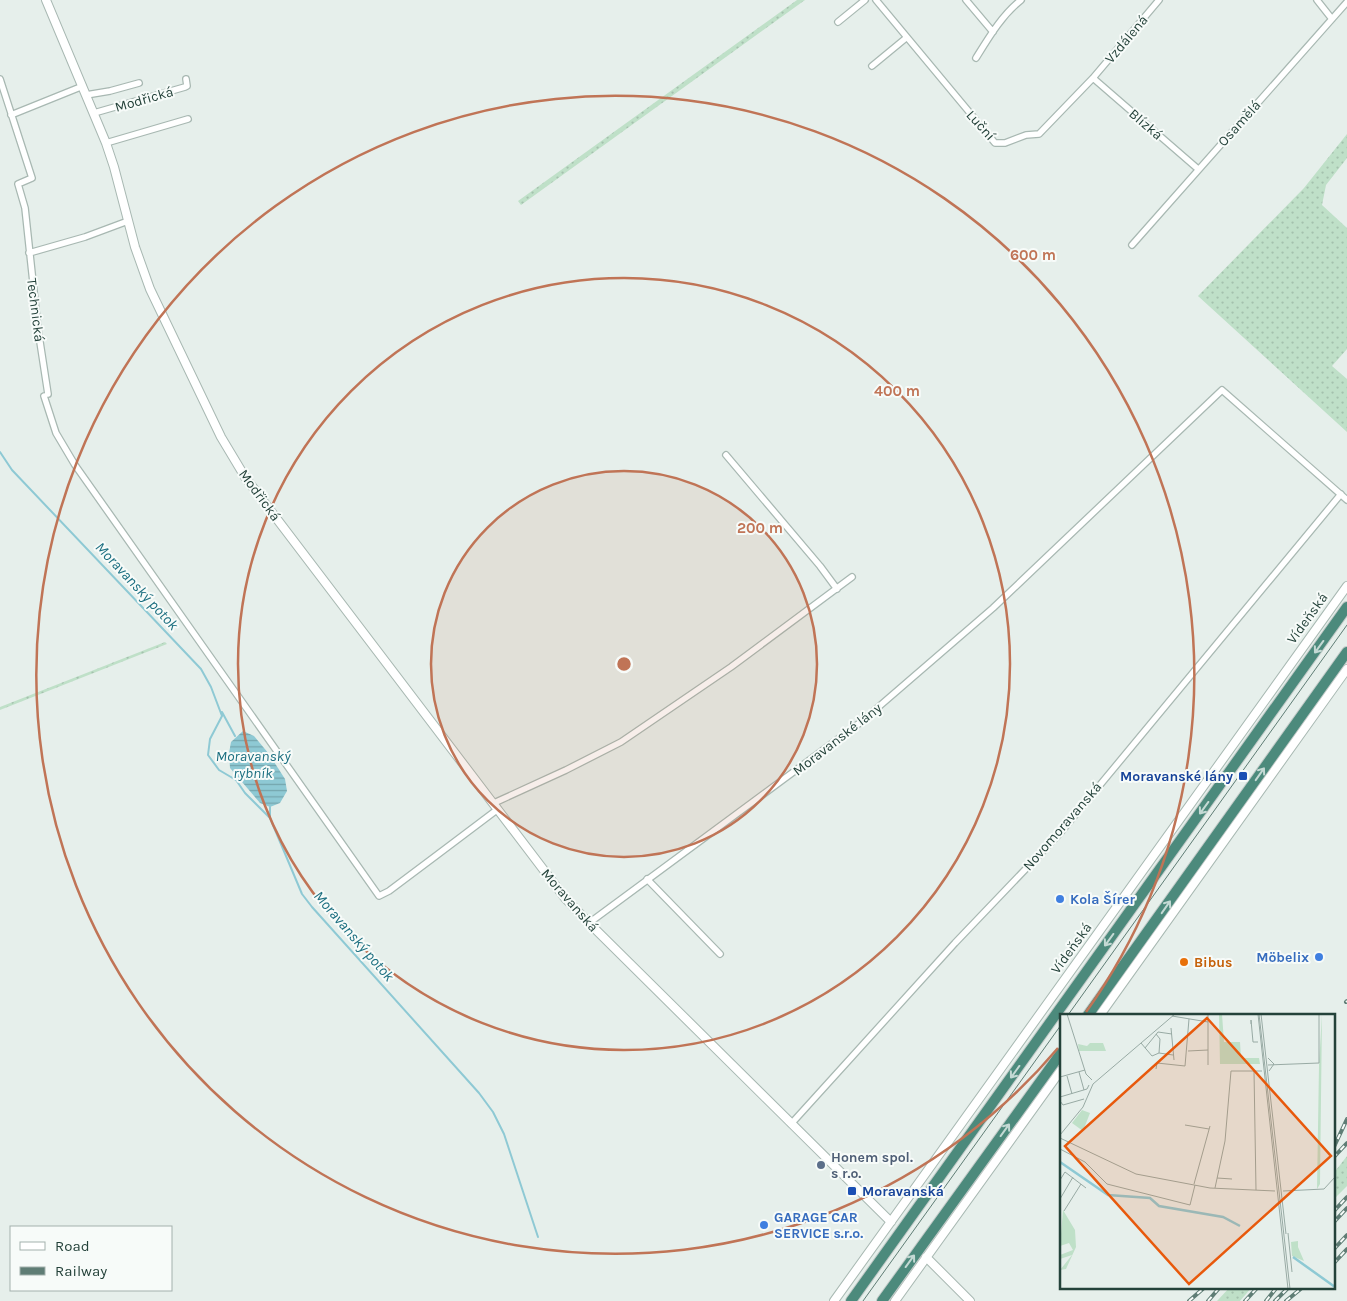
<svg xmlns="http://www.w3.org/2000/svg" width="1347" height="1301" font-family="Karla,sans-serif">
<style>
.grass{fill:url(#grass-dots)}
.water{fill:url(#water-rules)}
.lines{fill:none;stroke-linecap:round;stroke-linejoin:round}
.stream{stroke:#8ec9d4;stroke-width:2}
.minor-casing{stroke:#a8b8b2;stroke-width:8}
.tertiary-casing{stroke:#a8b8b2;stroke-width:10}
.trunk-casing{stroke:#c2cac8;stroke-width:12}
.minor{stroke:#fff;stroke-width:5.5}
.tertiary{stroke:#fff;stroke-width:8}
.trunk{stroke:#4c8a7c;stroke-width:10}
.tram{stroke:#5f7d75;stroke-width:1}
.rail-casing{stroke:#5f7d75;stroke-width:4}
.rail{stroke:#f7fbf9;stroke-width:2;stroke-dasharray:5.5;stroke-linecap:butt}
.oneway{stroke:#c4d9d4}
.ring{fill:none;stroke:#c07456;stroke-width:2.5}
.transit-dot{fill:#1a4fb4;stroke:#f7fbf9;stroke-width:2}
.shop-dot{fill:#3f7fe0;stroke:#f7fbf9;stroke-width:2}
.food-dot{fill:#e8710a;stroke:#f7fbf9;stroke-width:2}
.service-dot{fill:#5c6f8a;stroke:#f7fbf9;stroke-width:2}
.labels{text-anchor:middle;stroke-width:4;stroke-linejoin:round;paint-order:stroke}
.street-label{font-size:14px;fill:#24423a;stroke:#f7fbf9}
.transit-label{font-size:14px;font-weight:bold;fill:#164399;stroke:#f7fbf9;text-anchor:end}
.shop-label{font-size:14px;font-weight:bold;fill:#366cbe;stroke:#f7fbf9;text-anchor:start}
.food-label{font-size:14px;font-weight:bold;fill:#c56008;stroke:#f7fbf9;text-anchor:start}
.service-label{font-size:14px;font-weight:bold;fill:#4e5e75;stroke:#f7fbf9;text-anchor:start}
.water-label{font-size:15px;font-style:italic;fill:#1c6f80;stroke:#f7fbf9}
.inset-river{fill:none;stroke:#8ec9d4;stroke-width:2.5}
.inset-road{fill:none;stroke:#98aaa4;stroke-width:1}
.view{fill:#e8590c;fill-opacity:0.15;stroke:#e8590c;stroke-width:2.5}
.inset-edge{fill:none;stroke:#24423a;stroke-width:2.5}
.centre{fill:#c07456;stroke:#f7fbf9;stroke-width:2.5}
.ring-label{font-size:15px;text-anchor:middle;font-weight:bold;fill:#c07456;stroke:#f7fbf9;stroke-width:4;stroke-linejoin:round;paint-order:stroke}
</style>
<defs>
<pattern id="grass-dots" width="8" height="8" patternUnits="userSpaceOnUse" patternTransform="scale(1.25)"><rect width="8" height="8" fill="#bfe0c8"/><path d="M2 2h.1M6 6h.1" fill="none" stroke="#a4c1ad" stroke-width="1.8" stroke-linecap="round"/></pattern>
<pattern id="water-rules" width="6" height="5" patternUnits="userSpaceOnUse" patternTransform="scale(1.25)"><rect width="6" height="5" fill="#8ec9d4"/><path d="M0 2.5h6" fill="none" stroke="#74a5ad"/></pattern>
</defs>
<rect width="100%" height="100%" fill="#e6efeb"/>
<path class="grass" d="M797 0H805L521 205 518 201Z
M1347 134V158L1326 185 1322 205 1347 228V349L1332 366 1347 379V432L1198 296 1304 188Z
M165 642 167 644 0 710V707Z
M1347 1156V1186L1333 1200V1174Z
M1230 1287H1252L1240 1301H1217Z"/>
<path class="water" d="M243 731 254 736 269 754 285 779 287 791 280 803 270 807 260 803 230 768 229 753 231 742Z"/>
<g class="lines">
<path class="stream" d="M0 452 12 470 201 669 211 687 222 716 210 739 208 755 219 770 236 780 245 793 270 818 302 894 312 907 479 1093 493 1112 504 1134 538 1237
M222 712 235 736
M270 817V807"/>
<defs>
<path id="minor" d="M876 0 995 143H1005L1026 135 1039 134 1093 78 1159 0
M966 0 993 32
M1317 0 1332 19
M838 22 865 0
M976 58C989 37 1002 15 1021 0
M872 66 906 38
M1093 78 1198 169
M0 79 32 178 18 184 25 208 38 329 48 394
M86 95 110 91 139 83
M94 113 185 87 187 86 186 79
M11 115 83 86
M106 143 188 119
M1132 245 1347 2
M29 253 85 237 128 221
M44 396 56 433 75 465 379 896 389 891 437 855 498 809
M726 455 820 566 837 589
M494 803 566 770 621 742 731 667 852 577
M647 879 720 954
M589 923 861 722 993 608 1222 390 1347 500
M791 1124 955 943 1061 832 1341 494"/>
<path id="tertiary" d="M46 0 106 143 114 167 135 247 150 289 221 437 245 477 565 898 589 923 891 1222
M1100 1015 1347 669
M926 1257 970 1301
M834 1301 1347 586
M895 1301 1061 1070"/>
<path id="trunk" d="M1088 1015 1347 652
M851 1301 1347 607
M882 1301 1061 1053"/>
</defs>
<use href="#minor" class="minor-casing"/>
<use href="#tertiary" class="tertiary-casing"/>
<use href="#trunk" class="trunk-casing"/>
<use href="#minor" class="minor"/>
<use href="#tertiary" class="tertiary"/>
<use href="#trunk" class="trunk"/>
<path class="tram" d="M1068 1015 1347 625
M863 1301 1061 1025"/>
<defs>
<path id="rail" d="M1346 1002 1347 1001
M1333 1149 1347 1119
M1333 1158 1347 1143
M1333 1212 1347 1197
M1333 1223 1347 1208
M1333 1250 1347 1235
M1333 1264 1347 1249
M1189 1301 1205 1287
M1208 1301 1220 1287
M1245 1301 1258 1287
M1266 1301 1277 1287
M1275 1301 1289 1287
M1286 1301 1303 1287"/>
</defs>
<use href="#rail" class="rail-casing"/>
<use href="#rail" class="rail"/>
</g>
<defs><path id="oneway-shaft" d="M-6 0H5M1.5-3L5.5 0L1.5 3" fill="none" stroke-width="1.6" stroke-linecap="round" stroke-linejoin="round" transform="scale(1.25)"/></defs>
<g class="oneway">
<use href="#oneway-shaft" transform="translate(1319 647) rotate(126)"/>
<use href="#oneway-shaft" transform="translate(1260 774) rotate(-55)"/>
<use href="#oneway-shaft" transform="translate(1204 808) rotate(126)"/>
<use href="#oneway-shaft" transform="translate(1166 907) rotate(-55)"/>
<use href="#oneway-shaft" transform="translate(1109 940) rotate(126)"/>
<use href="#oneway-shaft" transform="translate(1015 1072) rotate(126)"/>
<use href="#oneway-shaft" transform="translate(1005 1130) rotate(-54)"/>
<use href="#oneway-shaft" transform="translate(910 1261) rotate(-54)"/>
</g>
<circle cx="624" cy="664" r="193" fill="#c07456" fill-opacity=".12"/>
<g class="ring">
<circle cx="624" cy="664" r="193"/>
<circle cx="624" cy="664" r="386"/>
<path d="M1058 1048A579 579 0 1 1 1086 1012"/>
</g>
<g class="transit-dot">
<rect x="1238" y="771" width="10" height="10" rx="2.5"/>
<rect x="847" y="1186" width="10" height="10" rx="2.5"/>
</g>
<g class="shop-dot">
<circle cx="1060" cy="899" r="5"/>
<circle cx="1319" cy="957" r="5"/>
<circle cx="764" cy="1225" r="5"/>
</g>
<circle class="food-dot" cx="1184" cy="962" r="5"/>
<circle class="service-dot" cx="821" cy="1165" r="5"/>
<g class="labels">
<g class="street-label">
<text transform="translate(1126 39) rotate(-50)" y="5">Vzdálená</text>
<text transform="translate(144 99) rotate(-16)" y="5">Modřická</text>
<text transform="translate(1239 123) rotate(-48)" y="5">Osamělá</text>
<text transform="translate(1146 124) rotate(41)" y="5">Blízká</text>
<text transform="translate(981 125) rotate(48)" y="5">Luční</text>
<text transform="translate(36 310) rotate(83)" y="5">Technická</text>
<text transform="translate(260 495) rotate(54)" y="5">Modřická</text>
<text transform="translate(1307 618) rotate(-54)" y="5">Vídeňská</text>
<text transform="translate(837 739) rotate(-38)" y="5">Moravanské lány</text>
<text transform="translate(1062 826) rotate(-49)" y="5">Novomoravanská</text>
<text transform="translate(570 900) rotate(49)" y="5">Moravanská</text>
<text transform="translate(1071 948) rotate(-54)" y="5">Vídeňská</text>
</g>
<g class="transit-label">
<text x="1233" y="781">Moravanské lány</text>
<text x="862" y="1196" text-anchor="start">Moravanská</text>
</g>
<g class="shop-label">
<text x="1070" y="904">Kola Šírer</text>
<text x="1309" y="962" text-anchor="end">Möbelix</text>
<text x="774" y="1222">GARAGE CAR<tspan x="774" dy="16">SERVICE s.r.o.</tspan></text>
</g>
<g class="food-label">
<text x="1194" y="967">Bibus</text>
</g>
<g class="service-label">
<text x="831" y="1162">Honem spol.<tspan x="831" dy="16">s r.o.</tspan></text>
</g>
<g class="water-label">
<text transform="translate(137 586) rotate(47)" y="5">Moravanský potok</text>
<text x="253" y="761">Moravanský<tspan x="253" dy="17">rybník</tspan></text>
<text transform="translate(354 936) rotate(49)" y="5">Moravanský potok</text>
</g>
</g>
<g transform="translate(1060 1014)">
<rect width="275" height="275" fill="#e6efeb"/>
<path d="M159 0H162L164 28H180L181 44H199L200 50H160ZM262 0 260 170 257 175 259 51ZM30 29H43L46 37H19L18 30 27 32ZM22 96 30 99 23 117 12 109ZM3 196 15 216 16 233 6 255 0 256 12 241 0 245V241L13 236 9 229 0 232ZM238 227V233L244 247 232 242 231 228Z" fill="#bfe0c8"/>
<path class="inset-river" d="M0 148 48 181 90 184 99 192 163 203 180 212M233 243 275 273"/>
<path class="inset-road" d="M7 0 26 60 32 66M148 0V51M198 0 228 275M199 0 230 275M201 0 226 220M112 2 148 8M191 10V6L193 28H198M111 14 114 46M96 20 100 25 99 39M81 29 92 42 99 39 113 41M85 34 98 18 112 20M128 37 148 36M208 44 214 50 209 57M208 51 259 49V0M96 55 97 49 125 52 129 5M194 57 196 176M19 58 24 76M7 62 12 80M0 63 25 56M0 83 27 75 29 71M0 87 3 91 24 85M125 111 149 115M0 121 23 93 33 70 115 0M0 124 76 160 150 174 215 177M0 135 25 148 47 170M157 164 172 165M0 166 5 158 26 174M47 170 130 191 135 171M134 170 150 112M155 174 165 127 171 57H202M223 177 264 175 275 163M0 185 13 163M4 197 21 170M228 219 232 258"/>
<path class="view" d="M147 4 271 142 129 270 5 132Z"/>
<rect width="275" height="275" class="inset-edge"/>
</g>
<circle cx="624" cy="664" r="8" class="centre"/>
<g class="ring-label">
<text x="1033" y="260">600 m</text>
<text x="897" y="396">400 m</text>
<text x="760" y="533">200 m</text>
</g>
<rect x="10" y="1226" width="162" height="65" fill="#f7fbf9" stroke="#a3b1ad"/>
<rect x="20" y="1242" width="25" height="8" fill="#ffffff" stroke="#a3b1ad"/>
<text x="55" y="1251" font-size="15" fill="#24423a">Road</text>
<rect x="20" y="1267" width="25" height="8" fill="#5f7d75" stroke="#a3b1ad"/>
<text x="55" y="1276" font-size="15" fill="#24423a">Railway</text>
</svg>
